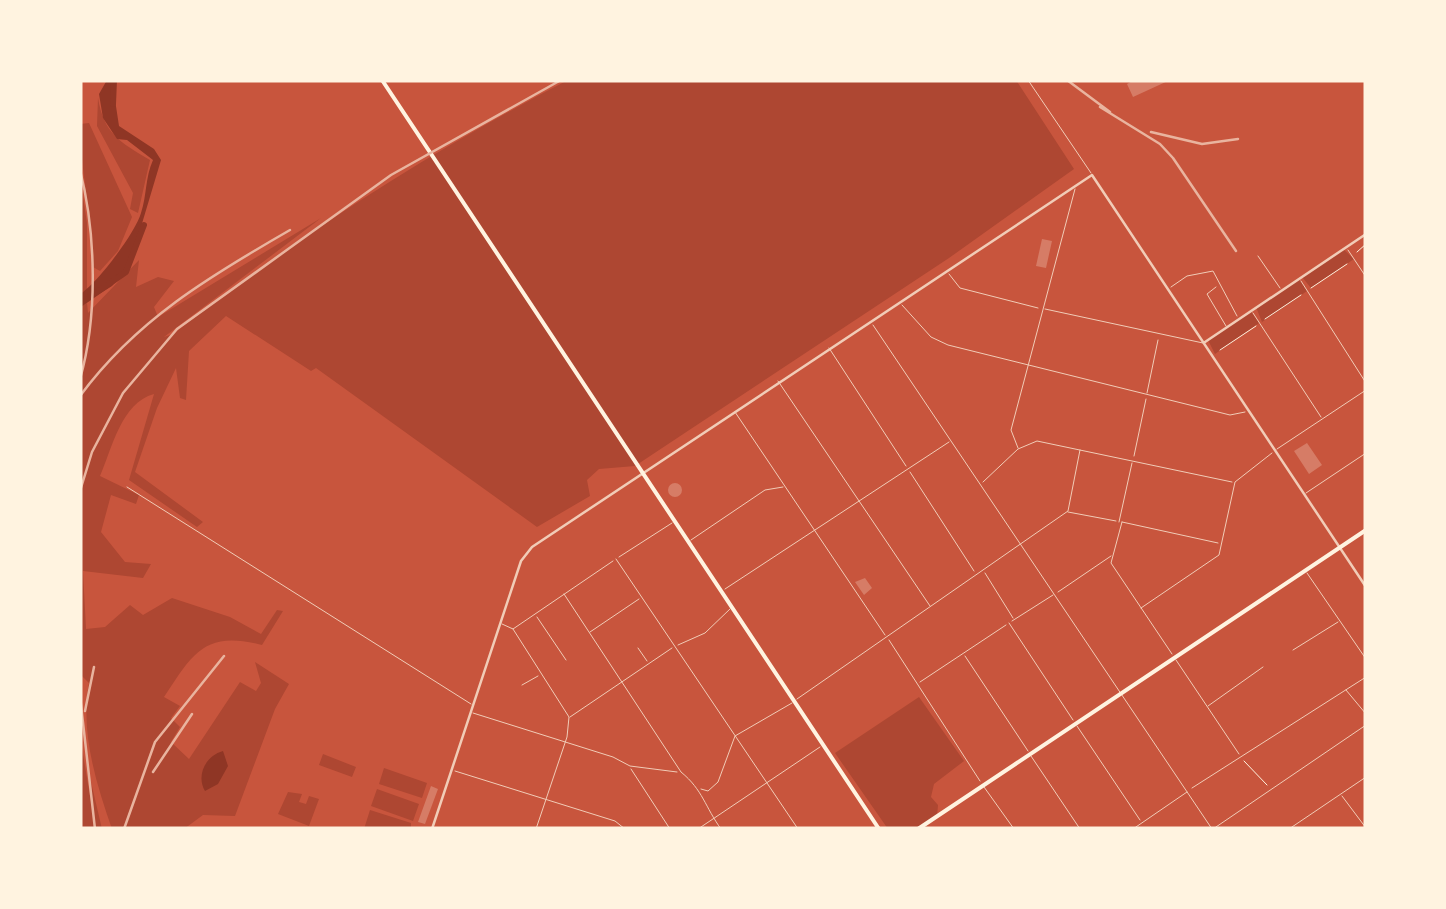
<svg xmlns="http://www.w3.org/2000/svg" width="1446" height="909" font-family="'Sofia Sans Condensed',sans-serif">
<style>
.green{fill:#ae4732}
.water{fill:#8f3625}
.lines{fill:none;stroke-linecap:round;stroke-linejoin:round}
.river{stroke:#8f3625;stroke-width:6}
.building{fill:#d67c66}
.path{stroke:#fff3e0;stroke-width:1}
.minor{stroke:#f1ccb7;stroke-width:1}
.tertiary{stroke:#f1ccb7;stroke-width:2.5}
.primary{stroke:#fff3e0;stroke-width:4}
.rail{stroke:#e9b49f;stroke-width:2.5}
</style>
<rect width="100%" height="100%" fill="#c8553d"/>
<path class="green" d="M568 80H1016L1074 169 949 258 635 466 599 469 587 480 590 496 537 527 316 368 311 371 226 316 189 351 186 400 180 398 176 368 157 408 135 472 203 522 197 527 129 480 154 394C121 403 112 449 100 476L139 495 136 504 111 495 101 532 125 562 151 564 143 578 83 571 86 629 105 627 130 605 143 615 172 598 230 617 261 634 277 610 283 611 262 645C205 630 193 653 164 697L180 706 171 718 180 727 171 742 189 759 240 682 256 691 261 683 255 662 289 684 275 709 235 816 203 815 184 829H112C96 783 80 732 89 683L82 676 80 658V307L87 303 88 313 139 260 136 287 158 277 174 281 154 307 158 317 321 218 164 337 173 334C297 237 429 152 568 80Z
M98 98C104 134 120 142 150 160L138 213 130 209 133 193 97 126Z
M89 123 132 217 118 251 100 271 93 267C93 218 80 172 80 124Z
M80 177 87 223V290L80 294Z
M1343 249 1354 259 1311 288 1302 277Z
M1299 279 1307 291 1262 322 1256 307Z
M1251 311 1259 323 1215 354 1208 340Z
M919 697 964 761 934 784 931 797 938 805 937 817 918 829H888L835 753Z
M80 736 93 814 91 782 102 829H80Z
M323 754 356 767 352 777 319 765Z
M384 768 427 783 422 798 379 784Z
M377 789 419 804 413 821 371 806Z
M288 792 302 794 299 802 306 804 309 796 319 799 309 826 278 814Z
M370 810 411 823V829H364Z"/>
<path class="water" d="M107 80H112L119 126 154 149 161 160 129 267 112 286 80 306V294C96 285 136 232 141 213 147 195 145 178 153 160L127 140 117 139 103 118 99 94Z
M223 751 228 766 218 784 205 791C196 776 205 756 223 751Z"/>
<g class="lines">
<path class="river" d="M113 104 114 80
M80 304 126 272 144 225"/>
</g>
<path class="building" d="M1134 80 1150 81 1170 80 1133 97 1127 84Z
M1042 239 1052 241 1046 268 1036 266Z
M1307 443 1322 465 1309 474 1294 451Z
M668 490a7 7 0 1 1 14 0a7 7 0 1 1-14 0Z
M865 578 872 588 864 595 855 582Z
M431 786 438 789 425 824 418 822Z"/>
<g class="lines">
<path class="path" d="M1357 252 1366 244
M1311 288 1347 264
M1265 319 1301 295
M1220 350 1256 326
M1244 761 1267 785"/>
<path class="minor" d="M1028 80 1091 173
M1348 250 1366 277
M1258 256 1280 288
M949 274 960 288 1038 308
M1301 281 1366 383
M1171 287 1187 276 1213 271 1237 316
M1216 287 1207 294 1226 326
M902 305 931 337 948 345 1230 415 1245 412
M1045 309 1203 343
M1253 313 1321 417
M873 325 1212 829
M829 348 906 466
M778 381 930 606
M1147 393 1158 340
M735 412 885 635
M1018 448 1011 430 1075 189
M1277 449 1366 390
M1134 456 1146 399
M910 472 974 571
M983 482 1018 449 1037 441 1232 482
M127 487 471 704
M1306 493 1366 453
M1068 512 1116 521
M1119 522 1132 463
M1122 522 1111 563 1172 654
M1122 522 1218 543
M691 540 765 490 783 487
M619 557 672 523
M616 559 798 829
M985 573 1013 618
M1307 573 1366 659
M725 589 949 442
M1058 592 1111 556
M564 594 681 772C703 790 705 807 721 829
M1141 608 1219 555 1235 482 1272 453
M537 617 566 660
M1012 621 1053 595
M1009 623 1073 720
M502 624 513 629 613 561
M513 629 569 717 567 737 536 829
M590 632 639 599
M889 640 980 781
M678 645 705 633 730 609
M638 648 647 661
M1293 650 1338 622
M965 656 1028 751
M1176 660 1239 754
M920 682 1006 625
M522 685 538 676
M1346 690 1366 714
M797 699 1068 511 1080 450
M1208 706 1263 667
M473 713 613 757 630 766 677 772
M570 717 672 648
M1077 726 1140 820
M1031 756 1080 829
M631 769 670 829
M455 771 615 821 625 829
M984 787 1014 829
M1192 788 1366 677
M701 789 708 791 718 782 735 736 792 703
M1342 796 1366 828
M698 829 820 747
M1133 829 1187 792
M1213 829 1366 725
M1289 829 1366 777"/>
<path class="tertiary" d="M1205 342 1366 234
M432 829 521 561 532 547 1092 175 1366 587"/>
<path class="primary" d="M382 80 879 829
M918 829 1366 530"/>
<path class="rail" d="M1067 80 1110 112
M1100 107 1160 144 1173 158 1236 251
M1151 132 1202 144 1238 139
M80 170C96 233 98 316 80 379
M80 396C136 320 210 276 290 230
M80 491 92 452 123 393 177 329 391 175 561 80
M80 696 95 829
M85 711 94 667
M153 772 192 714
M124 829 155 742 224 656"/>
</g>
<rect width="1446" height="909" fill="none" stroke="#fff3e0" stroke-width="165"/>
</svg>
